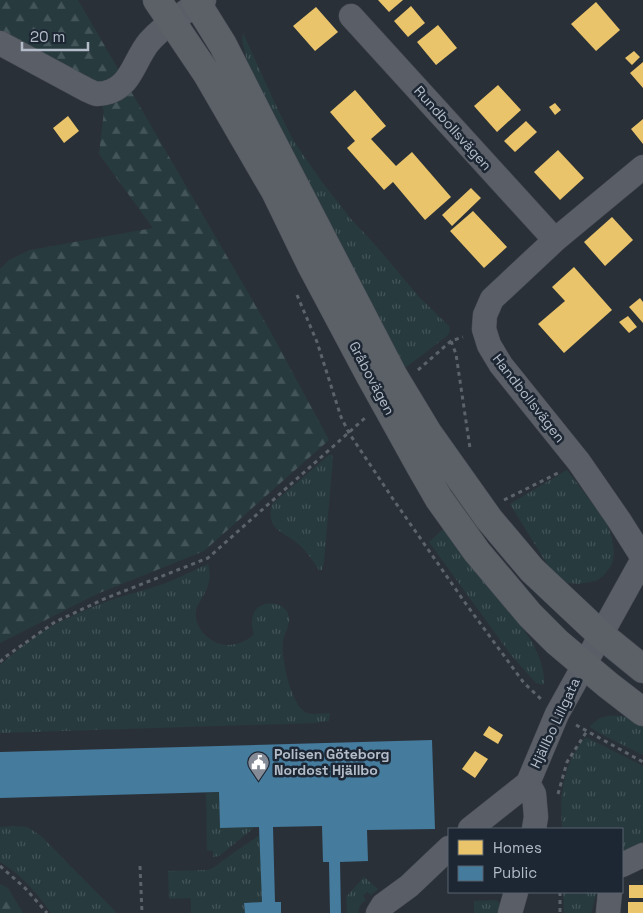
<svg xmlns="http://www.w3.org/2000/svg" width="643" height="913" font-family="'Space Grotesk',sans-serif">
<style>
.grass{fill:url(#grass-tufts)}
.forest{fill:url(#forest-firs)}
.homes{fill:#e9c46a}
.public{fill:#457b9d}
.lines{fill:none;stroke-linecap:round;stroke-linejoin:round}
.minor-casing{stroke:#484c53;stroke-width:25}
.major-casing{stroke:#484c55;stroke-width:29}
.path{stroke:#5d636a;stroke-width:3;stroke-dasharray:4 4;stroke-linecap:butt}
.minor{stroke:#5a5e66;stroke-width:24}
.major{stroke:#5c6168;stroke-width:28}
.labels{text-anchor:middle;stroke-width:5;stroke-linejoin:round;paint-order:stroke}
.street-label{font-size:14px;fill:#b4bcc9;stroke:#1d2633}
.poi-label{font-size:14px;font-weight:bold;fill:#b4bcc9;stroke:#1d2633;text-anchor:start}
</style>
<defs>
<pattern id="grass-tufts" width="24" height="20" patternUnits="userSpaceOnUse" patternTransform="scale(1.25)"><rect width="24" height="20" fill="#273a3e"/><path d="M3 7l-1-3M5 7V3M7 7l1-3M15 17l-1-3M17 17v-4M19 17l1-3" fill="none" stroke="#445559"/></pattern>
<pattern id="forest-firs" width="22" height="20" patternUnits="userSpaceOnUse" patternTransform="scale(1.25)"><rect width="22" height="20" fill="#273a3e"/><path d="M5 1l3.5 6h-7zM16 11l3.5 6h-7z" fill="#445559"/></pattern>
</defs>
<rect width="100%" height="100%" fill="#2a3038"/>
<path class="grass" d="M243 33 279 112 293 140 322 182 351 219 377 247 420 298 449 326 450 331 447 336 405 368 398 357 242 64 247 61 242 40Z
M329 455H332L333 458 324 562 322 570H319C313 561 306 550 297 543 281 530 266 530 272 504Z
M567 470 607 523 612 538 614 553 613 560 611 566 604 575 596 581 578 584 568 583 561 580 549 567 510 504Z
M444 528C463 551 481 575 499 598 512 614 526 630 535 648 539 656 547 677 543 685L536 683 511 655 429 542Z
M208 564C212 578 208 588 201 600 199 603 196 607 196 611 193 629 213 646 230 645 239 644 247 641 254 634 252 628 251 621 253 615 257 602 276 600 285 609 295 620 284 631 283 642 281 658 291 707 307 713 314 715 323 713 330 713L329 721 315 723 0 733V665C12 655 23 645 36 636 58 621 83 611 108 601 127 594 147 590 166 583 181 577 194 570 208 564Z
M608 716C623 715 629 717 643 724V755L601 734 590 727 591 725 600 718Z
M586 737 643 766V845L622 851V829H562C562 818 560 805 562 794 564 774 572 751 586 737Z
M219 792 220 828 255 827 219 856 213 857V851L207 850 206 793Z
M14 826 27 827 41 836 117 913H51C38 894 20 873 0 862V827Z
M260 835 262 902 245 903V913H191V901L190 898 169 899 168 871 208 870 213 868 236 851Z
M364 877 378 889 371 895 367 892 363 896 366 900C361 903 358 907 359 913H347L346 897Z
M563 892H597L591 913H564Z
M496 900 501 904V913H474V901Z"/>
<path class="forest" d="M0 0H78L268 327 329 440 204 551 97 594 0 643V269L9 260 30 250 153 228 99 154 104 111 89 78 0 50Z
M0 884 8 888 23 913H0Z"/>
<path class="homes" d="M378 0H403L389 12Z
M596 2 620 30 596 51 571 24Z
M411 6 425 23 408 37 394 21Z
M316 7 338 32 315 51 293 26Z
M438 25 457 48 436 65 417 42Z
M634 51 640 57 632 65 625 58Z
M643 62V88L630 73Z
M498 85 521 110 497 132 474 106Z
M355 90 386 126 371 139 396 166 412 152 451 197 425 220 393 182 384 190 347 148 355 141 330 112Z
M555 103 561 110 555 115 549 107Z
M68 116 79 131 64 143 53 128Z
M643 119V144L631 129Z
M526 121 537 132 515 152 504 141Z
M558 150 584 178 560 200 534 172Z
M471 188 481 198 452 226 442 215Z
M473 211 507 247 484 268 450 231Z
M612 217 633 240 605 266 584 242Z
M574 267 612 310 564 353 538 324 565 301 552 287Z
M640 298 643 302V323L629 307Z
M628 316 637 327 629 333 619 322Z
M489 726 503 735 498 744 483 735Z
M475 751 488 759 475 778 462 769Z
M629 885H643V898H629Z
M628 902H643V913H628Z"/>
<path class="public" d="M432 740 435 829 367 830 368 861 340 862 341 913H330L329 862H323L322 826 273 827 275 902H281V913H245L244 903 262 902 259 827 220 828 219 792 0 798V752Z"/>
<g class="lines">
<defs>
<path id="minor" d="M351 16 555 240
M0 43 87 90C90 91 94 94 97 94 98 94 104 93 105 93 131 88 134 60 149 42 164 25 184 12 204 0
M643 167 555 240 492 299 485 315 484 329 489 345 501 365 579 462 619 520 643 558
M528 783 534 794 536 817 534 829
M470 829 528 783 557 714 643 559
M622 865 643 855
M378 913 383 905 409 886 449 848
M510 913 516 892
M608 913 610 892"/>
<path id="major" d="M157 0 207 74 275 191 311 265 369 374 420 466 439 499 477 552 530 615 557 642 608 685 643 712
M195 0 223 45 263 124 393 375 428 433 489 519 532 570 600 634 643 669"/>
</defs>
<use href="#minor" class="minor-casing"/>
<use href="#major" class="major-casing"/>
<path class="path" d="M297 295 317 342 341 417 349 433 393 499 466 604 524 683 541 699
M451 341 456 354 470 448
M418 370 451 341 463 337
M504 500 558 473
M0 662 5 657 55 622 104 599 208 558 365 418
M576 725 643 762
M558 794 567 762 587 731
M0 866 25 888 47 913
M140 866 142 913
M560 892V913"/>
<use href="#minor" class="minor"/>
<use href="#major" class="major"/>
</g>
<defs>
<symbol id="civic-pin" viewBox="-11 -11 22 30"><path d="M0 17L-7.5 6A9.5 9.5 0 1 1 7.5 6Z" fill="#848b96" stroke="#1d2633"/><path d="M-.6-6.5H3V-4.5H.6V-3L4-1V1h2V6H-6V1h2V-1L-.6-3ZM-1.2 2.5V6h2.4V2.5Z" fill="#fff"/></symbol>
</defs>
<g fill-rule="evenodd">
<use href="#civic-pin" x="246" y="750" width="25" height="34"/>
</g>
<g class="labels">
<g class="street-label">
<text transform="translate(453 128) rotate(48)" y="5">Rundbollsvägen</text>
<text transform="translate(372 378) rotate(62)" y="5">Gråbovägen</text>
<text transform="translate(529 398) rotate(52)" y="5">Handbollsvägen</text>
<text transform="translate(555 723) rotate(-65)" y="5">Hjällbo Lillgata</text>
</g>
<g class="poi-label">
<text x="274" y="759">Polisen Göteborg<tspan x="274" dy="16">Nordost Hjällbo</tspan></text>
</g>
</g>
<rect x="448" y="828" width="175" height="65" fill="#1d2633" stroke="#59626f"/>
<rect x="458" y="840" width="25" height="15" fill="#e9c46a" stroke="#59626f"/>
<text x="493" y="853" font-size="15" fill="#b4bcc9">Homes</text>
<rect x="458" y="866" width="25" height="15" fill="#457b9d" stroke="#59626f"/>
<text x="493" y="878" font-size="15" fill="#b4bcc9">Public</text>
<path d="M22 42v8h66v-8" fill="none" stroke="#b4bcc9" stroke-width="2.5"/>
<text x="30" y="42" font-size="15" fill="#b4bcc9" stroke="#1d2633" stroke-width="4" paint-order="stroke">20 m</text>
</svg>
